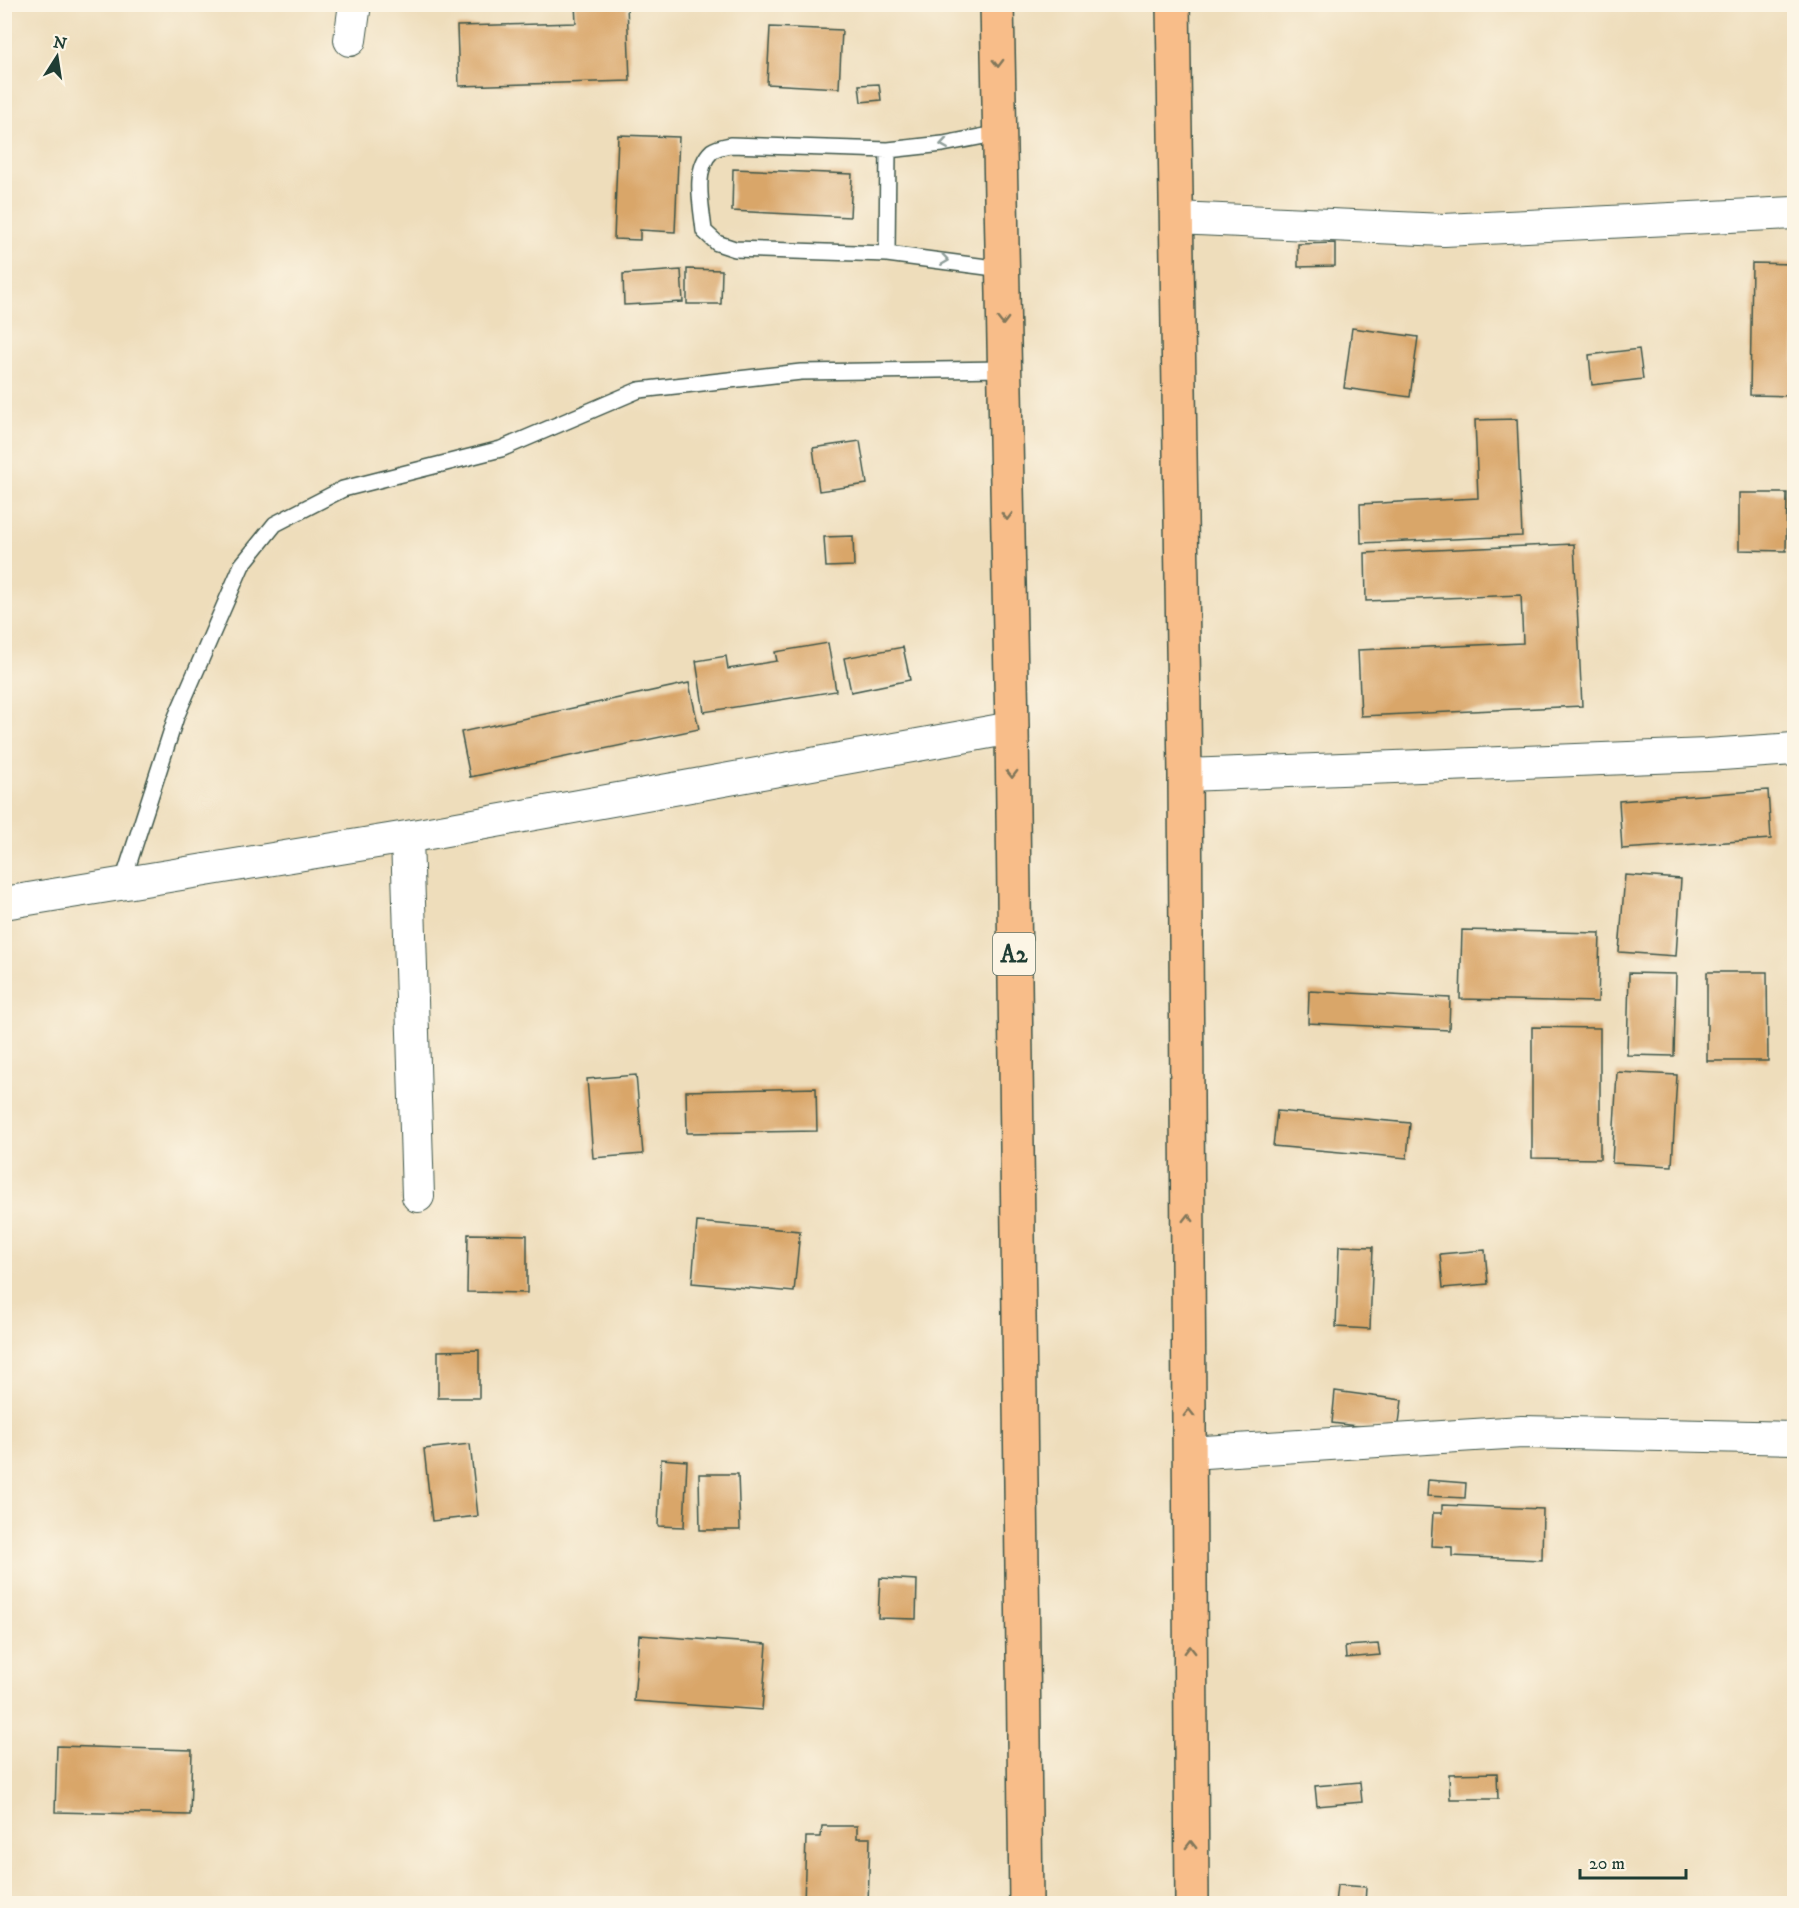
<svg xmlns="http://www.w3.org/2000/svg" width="1799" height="1908" font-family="'IM FELL DW Pica',serif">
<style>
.building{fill:#d9a669}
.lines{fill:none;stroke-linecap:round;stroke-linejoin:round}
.service-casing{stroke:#3e5548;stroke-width:18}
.minor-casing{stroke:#3e5548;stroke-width:34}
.trunk-casing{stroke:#3e5548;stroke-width:36}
.service{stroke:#fff;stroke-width:15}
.minor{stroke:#fff;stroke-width:32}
.trunk{stroke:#f8bd89;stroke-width:33}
.oneway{stroke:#81775a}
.oneway2{stroke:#8f9e9a}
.labels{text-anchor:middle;stroke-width:5;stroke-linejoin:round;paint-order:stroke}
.shield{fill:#fcf5e5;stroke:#617469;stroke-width:1.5}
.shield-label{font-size:24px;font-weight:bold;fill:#1f3d34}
</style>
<rect width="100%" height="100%" fill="#fcf5e5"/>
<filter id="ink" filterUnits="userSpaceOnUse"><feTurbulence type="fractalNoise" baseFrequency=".0167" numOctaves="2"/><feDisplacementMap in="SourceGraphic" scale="12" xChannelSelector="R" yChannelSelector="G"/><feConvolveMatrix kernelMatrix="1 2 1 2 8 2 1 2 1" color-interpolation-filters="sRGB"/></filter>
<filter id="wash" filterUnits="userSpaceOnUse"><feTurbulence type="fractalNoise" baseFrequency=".008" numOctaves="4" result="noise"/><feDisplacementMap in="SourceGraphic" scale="24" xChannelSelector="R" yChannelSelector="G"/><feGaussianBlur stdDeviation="1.35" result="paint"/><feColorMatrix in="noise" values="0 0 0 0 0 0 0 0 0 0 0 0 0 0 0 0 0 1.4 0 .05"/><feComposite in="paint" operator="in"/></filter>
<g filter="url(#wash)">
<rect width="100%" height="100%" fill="#edb"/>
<g id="blocks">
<path class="building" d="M575 4H627L630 81 459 86 457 26 576 23Z
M841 4H890V8L841 6Z
M770 27 842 30 839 88 767 84Z
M879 84 881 100 861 102 859 85Z
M618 135 679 137 675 232 640 230V240L614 239Z
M733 169 852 174 850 217 732 211Z
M1335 243V266L1298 267V244Z
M1752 263 1794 264V396L1750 395Z
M687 269 722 270 721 304H687Z
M681 270 683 302 624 305 623 274Z
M1352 328 1418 337 1410 397 1344 388Z
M1639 349 1643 379 1592 385 1589 355Z
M1517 419 1522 536 1361 543 1360 504 1478 498 1475 420Z
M860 441 867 484 819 491 813 448Z
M1739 493H1787L1786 551 1739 550Z
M853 536 854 566 826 567 824 537Z
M1574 544 1582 706 1361 716 1358 650 1523 643 1521 595 1366 601 1365 553Z
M828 643 836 691 704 712 696 661 726 656 728 669 777 661 775 652Z
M903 647 910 680 851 692 844 658Z
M689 683 699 729 470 777 461 732Z
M1768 790 1771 839 1622 849 1619 801Z
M1625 875 1681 879 1676 956 1619 952Z
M1462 930 1600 933 1598 1002 1460 999Z
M1707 972H1767L1768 1061H1707Z
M1629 973 1676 974 1674 1056 1627 1055Z
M1309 991 1450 998 1449 1030 1308 1023Z
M1532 1027 1600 1028V1159L1532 1158Z
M1617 1072 1677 1075 1672 1166 1612 1163Z
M636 1075 643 1154 593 1158 587 1079Z
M816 1088 817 1131 687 1133 686 1091Z
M1277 1111 1410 1123 1407 1158 1273 1146Z
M697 1222 800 1231 794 1292 692 1283Z
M468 1234 527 1235V1293L467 1292Z
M1339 1246 1373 1247 1370 1329 1336 1327Z
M1485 1250 1488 1284 1443 1288 1440 1254Z
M479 1350V1398H438V1351Z
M1335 1391 1402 1400 1398 1431 1332 1423Z
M470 1444 478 1516 432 1521 424 1449Z
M661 1459 687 1461 684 1527 658 1526Z
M699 1474H738L740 1530H700Z
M1428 1480 1466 1483 1465 1498 1427 1496Z
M1442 1505 1543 1509 1542 1560 1452 1556V1547L1431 1546 1433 1513H1442Z
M880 1578 917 1580 916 1619 878 1618Z
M639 1635 767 1644 762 1710 634 1701Z
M1378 1644 1380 1655 1346 1658 1345 1646Z
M57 1746 192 1750 190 1815 55 1812Z
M1497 1773 1498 1799H1450L1449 1774Z
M1360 1782 1362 1802 1317 1806 1315 1786Z
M822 1826H857V1838H870L868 1904H804L806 1837H821Z
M1337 1885 1366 1887 1365 1904H1335Z"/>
</g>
</g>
<g filter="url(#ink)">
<use href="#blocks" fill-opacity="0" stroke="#3e5548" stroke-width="1.5"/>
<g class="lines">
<defs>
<path id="service" d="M1000 133 943 144 888 150 730 145C725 146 716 148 712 151 692 169 702 208 704 231L717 243 735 249 887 254 1002 269
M887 254 888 150
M123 881 176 717 242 565 275 524 343 489 501 449 639 390 801 372 1004 369"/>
<path id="minor" d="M350 40 355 4
M1176 218 1444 230 1794 213
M1185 775 1707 755 1794 749
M407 837 418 1196
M4 903 407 837 1012 728
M1189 1453 1522 1432 1794 1438"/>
<path id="trunk" d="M997 4 1012 728 1026 1904
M1173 4 1185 775 1192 1904"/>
</defs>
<use href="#service" class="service-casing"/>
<use href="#minor" class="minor-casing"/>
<use href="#trunk" class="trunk-casing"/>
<use href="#service" class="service"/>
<use href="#minor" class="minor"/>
<use href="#trunk" class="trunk"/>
</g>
<defs><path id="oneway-chevron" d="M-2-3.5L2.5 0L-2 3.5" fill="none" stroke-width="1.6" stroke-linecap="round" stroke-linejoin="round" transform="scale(1.5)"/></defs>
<g class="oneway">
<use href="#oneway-chevron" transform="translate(998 63) rotate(89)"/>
<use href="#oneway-chevron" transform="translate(1003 321) rotate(89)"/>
<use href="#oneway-chevron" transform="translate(1007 516) rotate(89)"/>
<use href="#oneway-chevron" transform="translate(1012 774) rotate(89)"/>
<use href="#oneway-chevron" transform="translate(1188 1218) rotate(-90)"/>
<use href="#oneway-chevron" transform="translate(1189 1413) rotate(-90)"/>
<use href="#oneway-chevron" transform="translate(1190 1650) rotate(-90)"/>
<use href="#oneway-chevron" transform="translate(1191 1845) rotate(-90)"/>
</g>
<g class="oneway2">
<use href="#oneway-chevron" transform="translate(944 144) rotate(171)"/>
<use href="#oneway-chevron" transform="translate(945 260) rotate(8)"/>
</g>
</g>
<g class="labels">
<rect class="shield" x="993" y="933" width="42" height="42" rx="4.5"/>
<g class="shield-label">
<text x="1014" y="962">A2</text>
</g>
</g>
<rect width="1799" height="1908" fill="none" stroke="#fcf5e5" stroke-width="24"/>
<g transform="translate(57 57) rotate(12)" stroke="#fcf5e5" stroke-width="4.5" paint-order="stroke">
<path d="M0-4.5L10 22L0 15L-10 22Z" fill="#1f3d34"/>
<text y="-9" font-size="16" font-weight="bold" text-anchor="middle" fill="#1f3d34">N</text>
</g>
<path d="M1580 1869v9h106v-9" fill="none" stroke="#1f3d34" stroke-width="3"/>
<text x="1589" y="1869" font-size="18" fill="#1f3d34" stroke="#fcf5e5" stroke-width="4.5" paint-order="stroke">20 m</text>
</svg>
